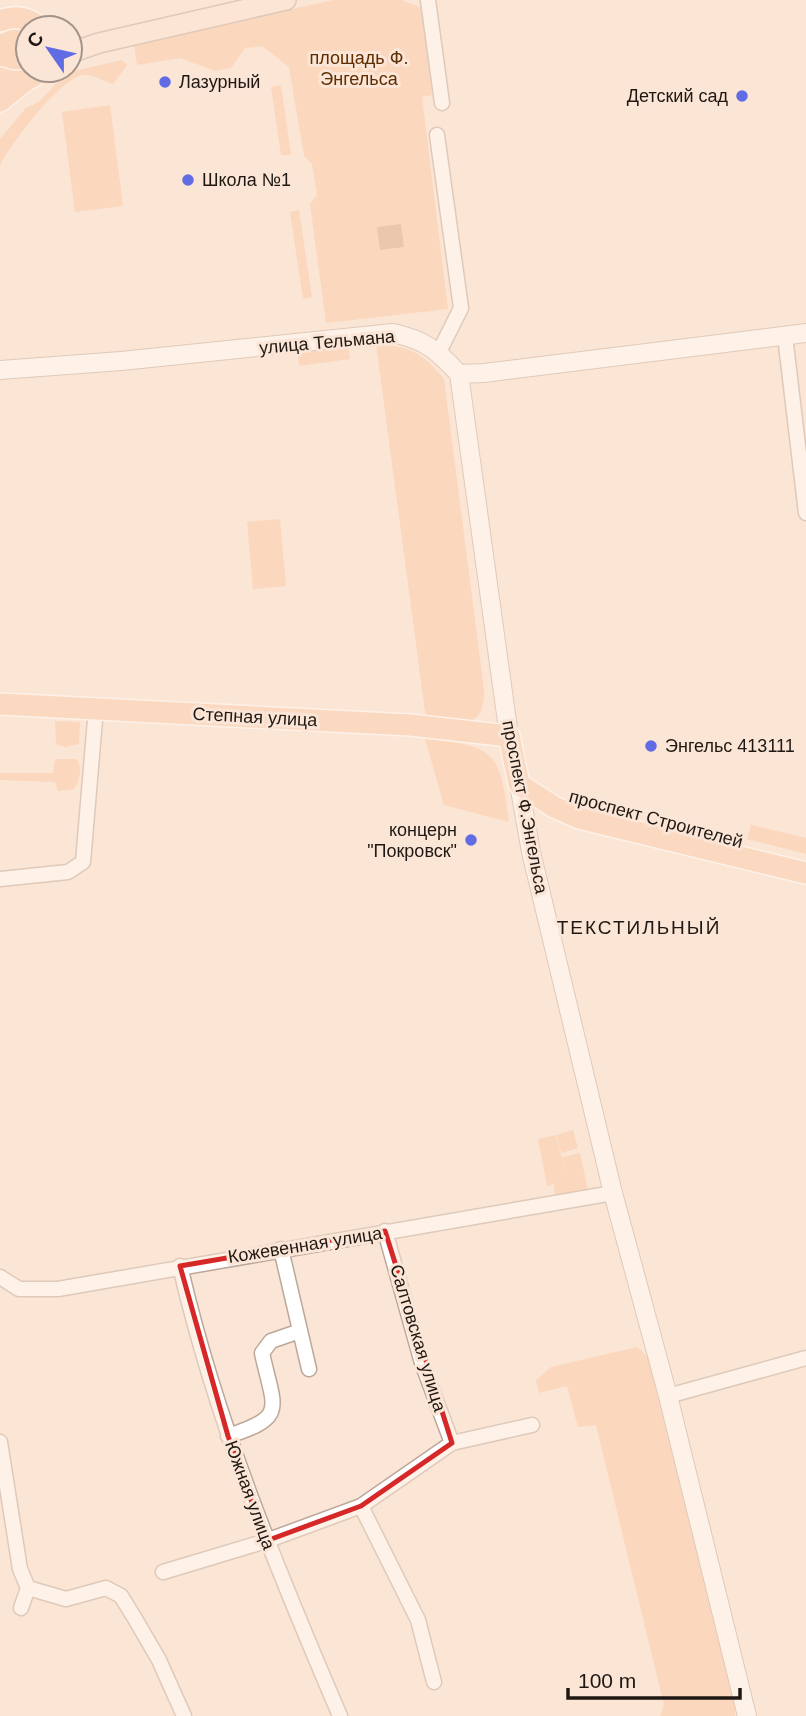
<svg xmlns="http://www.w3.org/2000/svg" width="806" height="1716" font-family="Helvetica,sans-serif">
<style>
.green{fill:#fac59f}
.water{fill:#d7a27c}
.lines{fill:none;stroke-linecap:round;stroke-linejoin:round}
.minor-casing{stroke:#bca899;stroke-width:17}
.tertiary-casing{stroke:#bca899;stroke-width:20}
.secondary-casing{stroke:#bca899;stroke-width:22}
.primary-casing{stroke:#fff;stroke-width:24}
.minor{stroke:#fff;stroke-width:14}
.tertiary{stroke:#fff;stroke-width:18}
.secondary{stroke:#fde5d3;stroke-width:19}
.primary{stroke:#facaa6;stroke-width:21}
.marked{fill:none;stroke:#d62828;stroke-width:5;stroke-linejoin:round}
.poi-dot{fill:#616ce4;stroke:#fbe5d6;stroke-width:2.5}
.labels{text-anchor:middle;stroke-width:6;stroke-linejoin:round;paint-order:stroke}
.park-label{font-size:18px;fill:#5e2d00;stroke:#fbe5d6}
.poi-label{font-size:18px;fill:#1f1812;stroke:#fbe5d6;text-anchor:start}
.street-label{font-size:18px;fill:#1f1812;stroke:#fbe5d6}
.neighbourhood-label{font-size:19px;letter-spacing:2px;fill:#1f1812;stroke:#fbe5d6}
</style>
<rect width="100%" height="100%" fill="#fbe5d6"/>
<path class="green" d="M334 0H401L422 8 432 95 422 97 448 309 326 323 310 204 317 195 312 164 304 156 289 67 262 46 245 48 231 68 216 71 180 58 137 65 134 43Z
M13 28 28 32V68C19 73 8 72 0 66V35Z
M122 60 127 65 113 84C104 81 91 73 82 75 60 79 10 144 0 166V139L26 108 39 102 66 73Z
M281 85 291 155H281L271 87Z
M110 105 123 206 75 212 62 112Z
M299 210 312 297 303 299 290 212Z
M348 343 350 359 299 366 297 349Z
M376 344C410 346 422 353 444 379L484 690C485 732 457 722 426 719Z
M280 519 286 586 253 589 247 522Z
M55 721 80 722 79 744 65 747 56 744Z
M425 739C497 745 500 754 509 822L444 805Z
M55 759H76C83 768 80 780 74 789L58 791 55 782 0 780V773H53Z
M751 825 806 838V854L747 839Z
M573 1130 578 1148 561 1153 557 1135Z
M556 1135 567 1179 562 1157 580 1153 588 1190 555 1196 554 1184 547 1186 538 1139Z
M637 1347 648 1357 735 1704V1716H660L664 1705 596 1425 578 1427 567 1386 539 1393 536 1380 551 1367Z"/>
<path class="water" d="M401 224 404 247 380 250 377 227Z"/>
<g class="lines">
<defs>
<path id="minor" d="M428 0 442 103
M437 135 461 308 439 352
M785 336 806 513
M0 879 68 872 83 862 96 708
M385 1231 422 1363 452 1443
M281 1249 309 1369
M180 1266C216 1422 277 1569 340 1716
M0 1277 19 1289H58L613 1193
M668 1396 806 1358
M228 1436C288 1417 274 1409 262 1353L271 1341 300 1331
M0 1442 20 1569 28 1588
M361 1506 418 1620 434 1682
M163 1572 266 1541 361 1506 452 1443 532 1425
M21 1608 28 1588 66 1599 106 1588 121 1596 134 1617 159 1660 184 1716"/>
<path id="tertiary" d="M0 370 121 361 393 333C425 340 437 350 459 374L484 373 806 333
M459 374 509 736
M519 784 531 852 613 1193 668 1396 747 1716"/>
<path id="secondary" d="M70 53 99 43 286 0"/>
<path id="primary" d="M0 21C15 15 28 17 40 28
M0 78C16 84 29 82 41 70
M0 101 25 81
M0 704 410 725 509 736 519 784 554 807 579 818 806 873"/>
</defs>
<use href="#minor" class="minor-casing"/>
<use href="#tertiary" class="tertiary-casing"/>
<use href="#secondary" class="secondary-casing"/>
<use href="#primary" class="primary-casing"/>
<use href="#minor" class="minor"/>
<use href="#tertiary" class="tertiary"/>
<use href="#secondary" class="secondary"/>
<use href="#primary" class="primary"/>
</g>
<path d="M0 0H806V1716H0ZM385 1231 452 1443 361 1506 266 1541 228 1436 180 1266Z" fill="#fbe5d6" fill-opacity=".55" fill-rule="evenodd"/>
<path class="marked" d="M385 1231 452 1443 361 1506 266 1541 228 1436 180 1266Z"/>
<g class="poi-dot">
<circle cx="165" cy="82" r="7"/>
<circle cx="742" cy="96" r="7"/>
<circle cx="188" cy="180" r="7"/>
<circle cx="651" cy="746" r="7"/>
<circle cx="471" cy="840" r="7"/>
</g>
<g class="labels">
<g class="park-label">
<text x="359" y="64">площадь Ф.<tspan x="359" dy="21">Энгельса</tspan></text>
</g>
<g class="poi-label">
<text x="179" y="88">Лазурный</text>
<text x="728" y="102" text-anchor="end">Детский сад</text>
<text x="202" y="186">Школа №1</text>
<text x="665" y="752">Энгельс 413111</text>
<text x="457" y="836" text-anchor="end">концерн<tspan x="457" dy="21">"Покровск"</tspan></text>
</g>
<g class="street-label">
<text transform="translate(327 342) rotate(-5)" y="6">улица Тельмана</text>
<text transform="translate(255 717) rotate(3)" y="6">Степная улица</text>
<text transform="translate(525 807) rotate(79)" y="6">проспект Ф.Энгельса</text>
<text transform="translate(656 819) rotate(15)" y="6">проспект Строителей</text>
<text transform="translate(305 1245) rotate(-9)" y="6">Кожевенная улица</text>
<text transform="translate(418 1338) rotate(73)" y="6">Салтовская улица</text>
<text transform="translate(250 1495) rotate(70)" y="6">Южная улица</text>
</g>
<g class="neighbourhood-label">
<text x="639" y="934">ТЕКСТИЛЬНЫЙ</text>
</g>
</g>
<g transform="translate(49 49) rotate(304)"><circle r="33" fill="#fbe5d6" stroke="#a39388" stroke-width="2"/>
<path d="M0-5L12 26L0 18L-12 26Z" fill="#616ce4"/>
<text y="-10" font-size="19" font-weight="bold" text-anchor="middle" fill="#1f1812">С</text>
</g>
<path d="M568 1688v10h172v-10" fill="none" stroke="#1f1812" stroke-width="3.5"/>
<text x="578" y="1688" font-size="21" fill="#1f1812" stroke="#fbe5d6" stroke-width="5" paint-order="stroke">100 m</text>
</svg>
